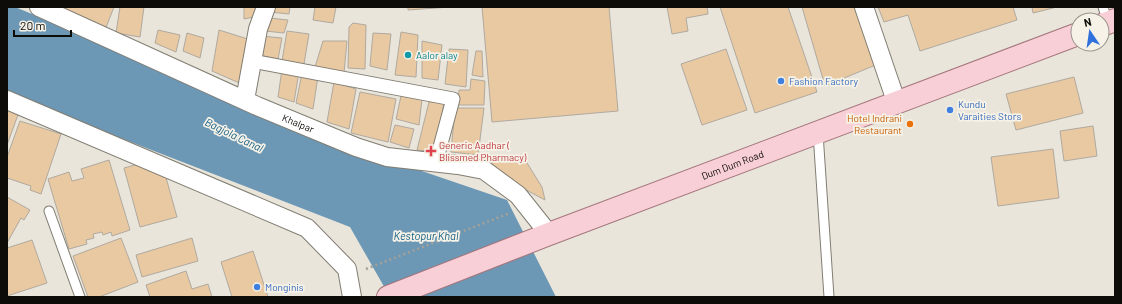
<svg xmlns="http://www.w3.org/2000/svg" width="1122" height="304" font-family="Barlow,sans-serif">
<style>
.water{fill:#6c97b5}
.building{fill:#e9c9a1;stroke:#b0a9a0}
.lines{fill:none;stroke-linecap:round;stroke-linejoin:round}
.service-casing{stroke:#817d73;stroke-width:11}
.pedestrian-casing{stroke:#817d73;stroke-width:15}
.minor-casing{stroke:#817d73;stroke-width:20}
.primary-casing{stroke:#a3767c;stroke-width:24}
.path{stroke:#a4a198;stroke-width:2.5;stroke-dasharray:2 3;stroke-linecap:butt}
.service{stroke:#fff;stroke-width:9}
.pedestrian{stroke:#fff;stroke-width:13}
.minor{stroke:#fff;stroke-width:18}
.primary{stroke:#f8cfd6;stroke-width:22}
.culture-dot{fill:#0f9aa8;stroke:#f6f2e7;stroke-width:1.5}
.shop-dot{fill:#3f7fe0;stroke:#f6f2e7;stroke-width:1.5}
.food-dot{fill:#e8710a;stroke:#f6f2e7;stroke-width:1.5}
.health-dot{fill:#e0444e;stroke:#f6f2e7;stroke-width:1.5}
.labels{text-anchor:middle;stroke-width:3.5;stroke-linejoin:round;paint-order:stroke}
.culture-label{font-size:10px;fill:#0d838f;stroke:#f6f2e7;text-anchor:start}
.shop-label{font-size:10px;fill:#366cbe;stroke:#f6f2e7;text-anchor:start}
.food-label{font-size:10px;fill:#c56008;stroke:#f6f2e7;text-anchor:end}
.street-label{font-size:10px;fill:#0d0c08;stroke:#f6f2e7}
.health-label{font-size:10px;fill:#be3a42;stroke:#f6f2e7;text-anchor:start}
.water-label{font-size:11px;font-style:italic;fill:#105c84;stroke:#f6f2e7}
</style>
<rect width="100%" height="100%" fill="#e9e5da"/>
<path class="water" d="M7 7H15L363 151 507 200 556 297H390L350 227 7 94Z"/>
<path class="building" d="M50 7H114L105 30Z
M120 7H144L140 37 116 33Z
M244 7H259L258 16 244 19Z
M269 7H290L289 14 269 12Z
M315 7H336L333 23 313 20Z
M408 7H450L408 10Z
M482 7H609L618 111 492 122Z
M667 7H707L708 14 686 18 688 31 672 34Z
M720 7H788L817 92 755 113Z
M802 7H858L878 64 825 86Z
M878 7H1013L1017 20 920 51 908 15 884 22Z
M1032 7H1057L1033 13Z
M269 18 288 20 284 33 265 31Z
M353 23 366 25 365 69 348 68 349 27Z
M158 30 180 35 176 52 155 43Z
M219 30 251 40 244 85 212 71Z
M287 31 309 34 304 64 282 61Z
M401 32 418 35 416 77 395 75Z
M187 33 204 38 200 58 183 51Z
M373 33 391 34 387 70 370 66Z
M261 36 282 38 278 59 259 55Z
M323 41H347L344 73 315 67Z
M422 41 442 45 438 80 422 78Z
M449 49 468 50 466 87 445 84Z
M726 49 747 110 702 125 681 64Z
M476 51H482L483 77 472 75Z
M282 69 299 72 294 102 278 97Z
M302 73 318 76 313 109 296 103Z
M1074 77 1083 113 1016 130 1006 94Z
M471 79 485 81 484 105H458L459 90H470Z
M334 82 356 89 349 129 327 122Z
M360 92 396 99 388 142 351 133Z
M401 96 422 99 419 125 396 119Z
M429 102H444L436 152 417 150Z
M7 107 19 112 7 145Z
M455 108H484L478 155 451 152Z
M20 121 61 134 41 194 30 190 31 186 7 178V157Z
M395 125 414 129 409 148 390 142Z
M1093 126 1097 156 1064 161 1060 131Z
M1053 149 1059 198 998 206 991 157Z
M522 155 542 187 545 200 500 176 490 160Z
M109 160 130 230 112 236 111 232 103 235 102 232 93 234 94 238 86 240 87 244 69 249 48 179 69 172 72 181 84 178 81 169Z
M142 163 165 174 177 217 140 227 124 168Z
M7 197 30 210 24 220 21 218 7 243Z
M121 238 138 282 99 297H88L73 256Z
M192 238 198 261 142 277 136 255Z
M32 240 47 283 7 296V248Z
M253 251 268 297H232L221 262Z
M186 271 192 289 208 284 212 297H150L146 285Z"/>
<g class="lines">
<defs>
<path id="service" d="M1103 7 1108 23
M818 133 829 297
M49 211 80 297"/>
<path id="pedestrian" d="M252 61 453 99 436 162"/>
<g id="minor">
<path id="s1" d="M39 7 257 106 356 147 387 157 458 165 484 170 518 195 549 234"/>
<path d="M864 7 897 104"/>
<path d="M7 100 307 228 347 269 352 297"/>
<path d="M245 100 258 29 266 7"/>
</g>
<g id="primary">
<path d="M1102 25 1115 20"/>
<path id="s2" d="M388 297 549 234 1078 34"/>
</g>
</defs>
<use href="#service" class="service-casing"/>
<use href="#pedestrian" class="pedestrian-casing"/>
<use href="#minor" class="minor-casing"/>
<use href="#primary" class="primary-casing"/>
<path class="path" d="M366 269 510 213"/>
<use href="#service" class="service"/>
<use href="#pedestrian" class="pedestrian"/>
<use href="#minor" class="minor"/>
<use href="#primary" class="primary"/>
</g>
<circle class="culture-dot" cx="408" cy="55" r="4"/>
<g class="shop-dot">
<circle cx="781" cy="81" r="4"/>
<circle cx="950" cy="110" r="4"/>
<circle cx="257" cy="287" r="4"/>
</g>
<circle class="food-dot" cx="910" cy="124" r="4"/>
<path class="health-dot" d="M429 145h4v4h4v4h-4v4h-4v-4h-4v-4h4z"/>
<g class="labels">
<g class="culture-label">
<text x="416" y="59">Aalor alay</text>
</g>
<g class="shop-label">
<text x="789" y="85">Fashion Factory</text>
<text x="958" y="108">Kundu<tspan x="958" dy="12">Varaities Stors</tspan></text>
<text x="265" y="291">Monginis</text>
</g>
<g class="food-label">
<text x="902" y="122">Hotel Indrani<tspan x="902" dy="12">Restaurant</tspan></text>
</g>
<g class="street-label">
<text dy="4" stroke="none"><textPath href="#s1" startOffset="284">Khalpar</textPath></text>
<text dy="4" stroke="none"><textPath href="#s2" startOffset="369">Dum Dum Road</textPath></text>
</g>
<g class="health-label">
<text x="439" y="149">Generic Aadhar (<tspan x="439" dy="12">Blissmed Pharmacy)</tspan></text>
</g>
<g class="water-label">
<text transform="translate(234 135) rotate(26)" y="4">Bagjola Canal</text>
<text x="426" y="240">Kestopur Khal</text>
</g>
</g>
<rect width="1122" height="304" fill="none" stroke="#0d0c08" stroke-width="16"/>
<g transform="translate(1090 32) rotate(347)"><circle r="19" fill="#f6f2e7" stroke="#99968e"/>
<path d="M0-3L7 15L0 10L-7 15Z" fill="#3071de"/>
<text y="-6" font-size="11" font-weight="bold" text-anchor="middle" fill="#0d0c08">N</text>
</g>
<path d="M14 30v6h57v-6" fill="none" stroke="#0d0c08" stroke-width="2"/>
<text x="20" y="30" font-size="12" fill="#0d0c08" stroke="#f6f2e7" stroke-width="3" paint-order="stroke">20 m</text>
</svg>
